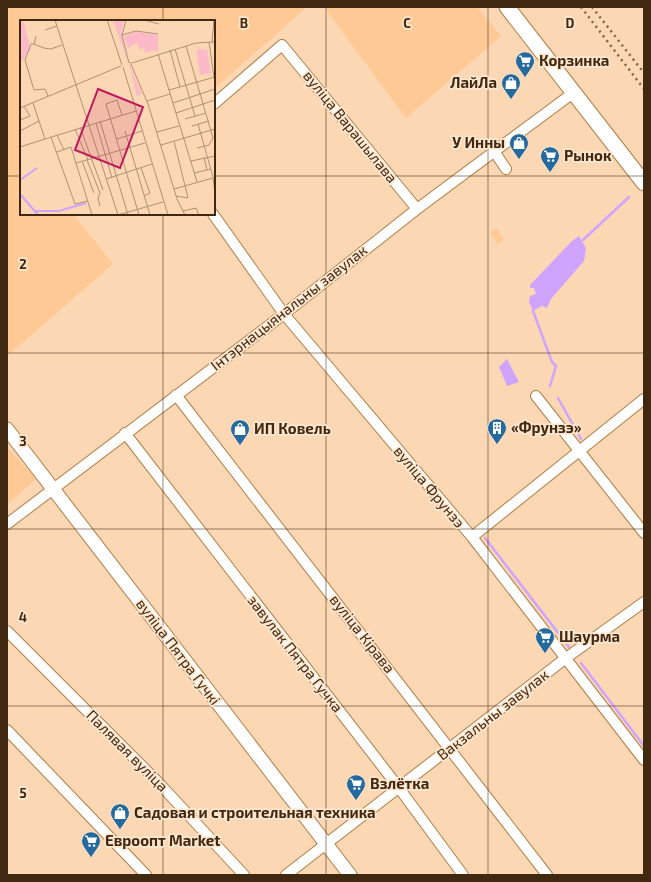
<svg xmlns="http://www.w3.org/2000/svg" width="651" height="882" font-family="'Exo 2',sans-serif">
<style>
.built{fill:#fec995}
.water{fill:#cfa4fe}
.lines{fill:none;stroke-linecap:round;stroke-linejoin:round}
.stream{stroke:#cfa4fe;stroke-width:2.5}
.minor-casing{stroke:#b47c42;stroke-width:12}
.tertiary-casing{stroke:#b47c42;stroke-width:15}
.secondary-casing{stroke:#b47c42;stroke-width:17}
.minor{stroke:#fff;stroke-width:10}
.tertiary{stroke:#fff;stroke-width:13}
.secondary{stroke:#fff;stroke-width:15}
.rail{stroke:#806448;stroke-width:2.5;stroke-dasharray:2 4;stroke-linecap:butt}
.grid{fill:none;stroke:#412911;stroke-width:1;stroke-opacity:0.55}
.labels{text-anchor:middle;stroke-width:3.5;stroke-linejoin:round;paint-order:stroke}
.poi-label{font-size:15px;font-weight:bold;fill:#412911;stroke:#ffe6cf;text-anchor:start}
.street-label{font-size:15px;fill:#412911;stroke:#ffe6cf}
.inset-river{fill:none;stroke:#cfa4fe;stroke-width:2}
.inset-road{fill:none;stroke:#b19173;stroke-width:1}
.view{fill:#c2185b;fill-opacity:0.15;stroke:#c2185b;stroke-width:2}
.inset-edge{fill:none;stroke:#412911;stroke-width:2}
.grid-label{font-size:13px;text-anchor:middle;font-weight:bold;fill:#412911;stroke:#ffe6cf;stroke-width:3.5;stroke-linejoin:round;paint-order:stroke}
</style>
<rect width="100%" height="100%" fill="#fbd7b4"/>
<path class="built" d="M7 7H307L214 89V21H21V214H77L76 218 113 264 7 356Z
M324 7H477L501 36 406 118Z
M496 228 504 239 498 244 490 233Z
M7 447 36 479 7 505Z"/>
<path class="water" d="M579 236 586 248 584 261 551 299 547 308 542 306 533 311 529 302 530 296 536 294 534 288H530V285L572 241Z
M507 359 519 382 507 386 499 367Z"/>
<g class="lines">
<path class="stream" d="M583 240 629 197
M533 311 552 362 556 366 550 386
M558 398 581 439
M485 538 569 647
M581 663 644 746"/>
<defs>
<path id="minor" d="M214 104 282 45 417 209
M494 151 506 169
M213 214 284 314 472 537 644 760
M176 395 547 875
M536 396 644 533
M125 433 399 788 463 875
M7 524 284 314 417 209 573 93
M472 537 644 399
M7 631 157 781 244 875
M7 730 146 875
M286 875 566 658 644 602"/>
<path id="tertiary" d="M7 429 350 875"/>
<path id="secondary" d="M507 7 644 183"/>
</defs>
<use href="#minor" class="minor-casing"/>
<use href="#tertiary" class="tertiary-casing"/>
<use href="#secondary" class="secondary-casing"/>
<use href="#minor" class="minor"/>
<use href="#tertiary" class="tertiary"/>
<use href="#secondary" class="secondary"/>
<path class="rail" d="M581 7 644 89
M592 7 644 73"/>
</g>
<path class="grid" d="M163 7V21M326 7V875M488 7V875M7 176H21M214 176H644M163 214V875M7 353H644M7 529H644M7 706H644"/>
<defs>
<symbol id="supermarket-pin" viewBox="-11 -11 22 30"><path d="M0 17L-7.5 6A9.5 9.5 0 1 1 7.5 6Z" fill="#256a9f" stroke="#ffe6cf"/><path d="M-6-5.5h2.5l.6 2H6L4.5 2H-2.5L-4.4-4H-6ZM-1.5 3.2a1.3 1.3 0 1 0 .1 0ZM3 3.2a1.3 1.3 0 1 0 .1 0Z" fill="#fff"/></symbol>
<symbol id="shop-pin" viewBox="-11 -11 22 30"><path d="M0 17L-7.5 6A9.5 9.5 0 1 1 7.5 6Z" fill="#256a9f" stroke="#ffe6cf"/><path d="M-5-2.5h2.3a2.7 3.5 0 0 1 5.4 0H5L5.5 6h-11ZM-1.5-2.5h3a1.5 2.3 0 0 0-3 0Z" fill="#fff"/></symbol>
<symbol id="building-pin" viewBox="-11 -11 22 30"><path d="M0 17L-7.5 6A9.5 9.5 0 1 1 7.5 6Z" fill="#256a9f" stroke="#ffe6cf"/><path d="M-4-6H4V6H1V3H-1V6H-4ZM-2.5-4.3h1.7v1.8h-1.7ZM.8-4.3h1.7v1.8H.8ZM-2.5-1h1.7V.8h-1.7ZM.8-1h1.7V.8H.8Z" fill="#fff"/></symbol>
</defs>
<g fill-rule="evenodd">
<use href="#supermarket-pin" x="514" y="50" width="22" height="30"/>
<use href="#shop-pin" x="500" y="72" width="22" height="30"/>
<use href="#shop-pin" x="508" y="132" width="22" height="30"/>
<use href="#supermarket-pin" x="539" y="145" width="22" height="30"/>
<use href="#building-pin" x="486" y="417" width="22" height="30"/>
<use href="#shop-pin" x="229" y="418" width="22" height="30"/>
<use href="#supermarket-pin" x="534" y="626" width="22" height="30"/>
<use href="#supermarket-pin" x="345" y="773" width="22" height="30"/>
<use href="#shop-pin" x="109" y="802" width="22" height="30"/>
<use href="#supermarket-pin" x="80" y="830" width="22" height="30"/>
</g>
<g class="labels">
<g class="poi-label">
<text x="539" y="66">Корзинка</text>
<text x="497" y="88" text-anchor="end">ЛайЛа</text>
<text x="505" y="148" text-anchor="end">У Инны</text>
<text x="564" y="161">Рынок</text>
<text x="511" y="433">«Фрунзэ»</text>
<text x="254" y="434">ИП Ковель</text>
<text x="559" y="642">Шаурма</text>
<text x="370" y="789">Взлётка</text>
<text x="134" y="818">Садовая и строительная техника</text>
<text x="105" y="846">Евроопт Market</text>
</g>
<g class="street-label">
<text transform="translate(350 127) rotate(51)" y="5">вуліца Варашылава</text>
<text transform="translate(289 308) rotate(-38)" y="5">Інтэрнацыянальны завулак</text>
<text transform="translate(429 487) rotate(50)" y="5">вуліца Фрунзэ</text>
<text transform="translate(362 634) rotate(52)" y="5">вуліца Кірава</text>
<text transform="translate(178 652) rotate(53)" y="5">вуліца Пятра Гучкі</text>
<text transform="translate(295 654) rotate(52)" y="5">завулак Пятра Гучка</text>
<text transform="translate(493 715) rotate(-38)" y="5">Вакзальны завулак</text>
<text transform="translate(127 751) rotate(45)" y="5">Палявая вуліца</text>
</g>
</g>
<g transform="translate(20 20)">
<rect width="195" height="195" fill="#fbd7b4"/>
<path d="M1 0 4 3 11 30 5 35 4 40 0 41ZM93 0H104L101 13 108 43ZM116 12 138 15V33L135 30 125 33 124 28 119 30 117 23 108 28 104 16ZM177 24 181 30 187 29 191 53 180 55 176 31 179 30ZM109 44 122 74 117 76Z" fill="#fcbac8"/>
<path class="inset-river" d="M0 160 17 148M0 174 18 195M15 191H39L66 183"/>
<path class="inset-road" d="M35 0 98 195M67 0H82M87 0 102 45M106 0 102 15 109 43M124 0 139 4M25 10 37 6M102 15 116 11 138 14M16 16 14 24 24 28 31 29 42 25M189 22 194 57M192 22 194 0M14 24H11L5 40 14 70 25 69 28 76M166 26 193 118 189 125 177 128M155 29 175 96M150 30 160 67M138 34 177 162M110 42 128 84 157 179 165 195M112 43 176 23 195 22M103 47 148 195M149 70 195 57M127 81 150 74M13 83 25 119 116 91M153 83 195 69M0 88 101 46M156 93 195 80M102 95 97 80 86 84 119 195M165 99 186 93M0 100 10 96 4 86M80 101 108 195M76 103 92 158M178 104 193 157 195 174M172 106 189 101M60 107 83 170M55 109 68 140M0 111 19 101M105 111 130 195M137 112 159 106M37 115 44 130M31 117 55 184 68 181M97 119 122 111M154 121 168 178 156 176M141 125 195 109M0 127 25 119M37 132 51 127 72 195M184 137 187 150M67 140 80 173M62 141 74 173M171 141 195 136M56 143 125 123M121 148 130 173 124 176M174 153 191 149M86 159 132 144M154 169 193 158M80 173 78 178 80 186M163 191 176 188 179 195M98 195 143 182"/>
<path class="view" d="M78 69 123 87 100 148 55 130Z"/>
<rect width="195" height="195" class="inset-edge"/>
</g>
<g class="grid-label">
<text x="244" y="28">B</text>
<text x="407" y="28">C</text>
<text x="570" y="28">D</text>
<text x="23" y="269">2</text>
<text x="23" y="446">3</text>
<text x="23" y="622">4</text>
<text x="23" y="798">5</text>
</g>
<rect width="651" height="882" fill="none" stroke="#412911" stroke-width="16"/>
</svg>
